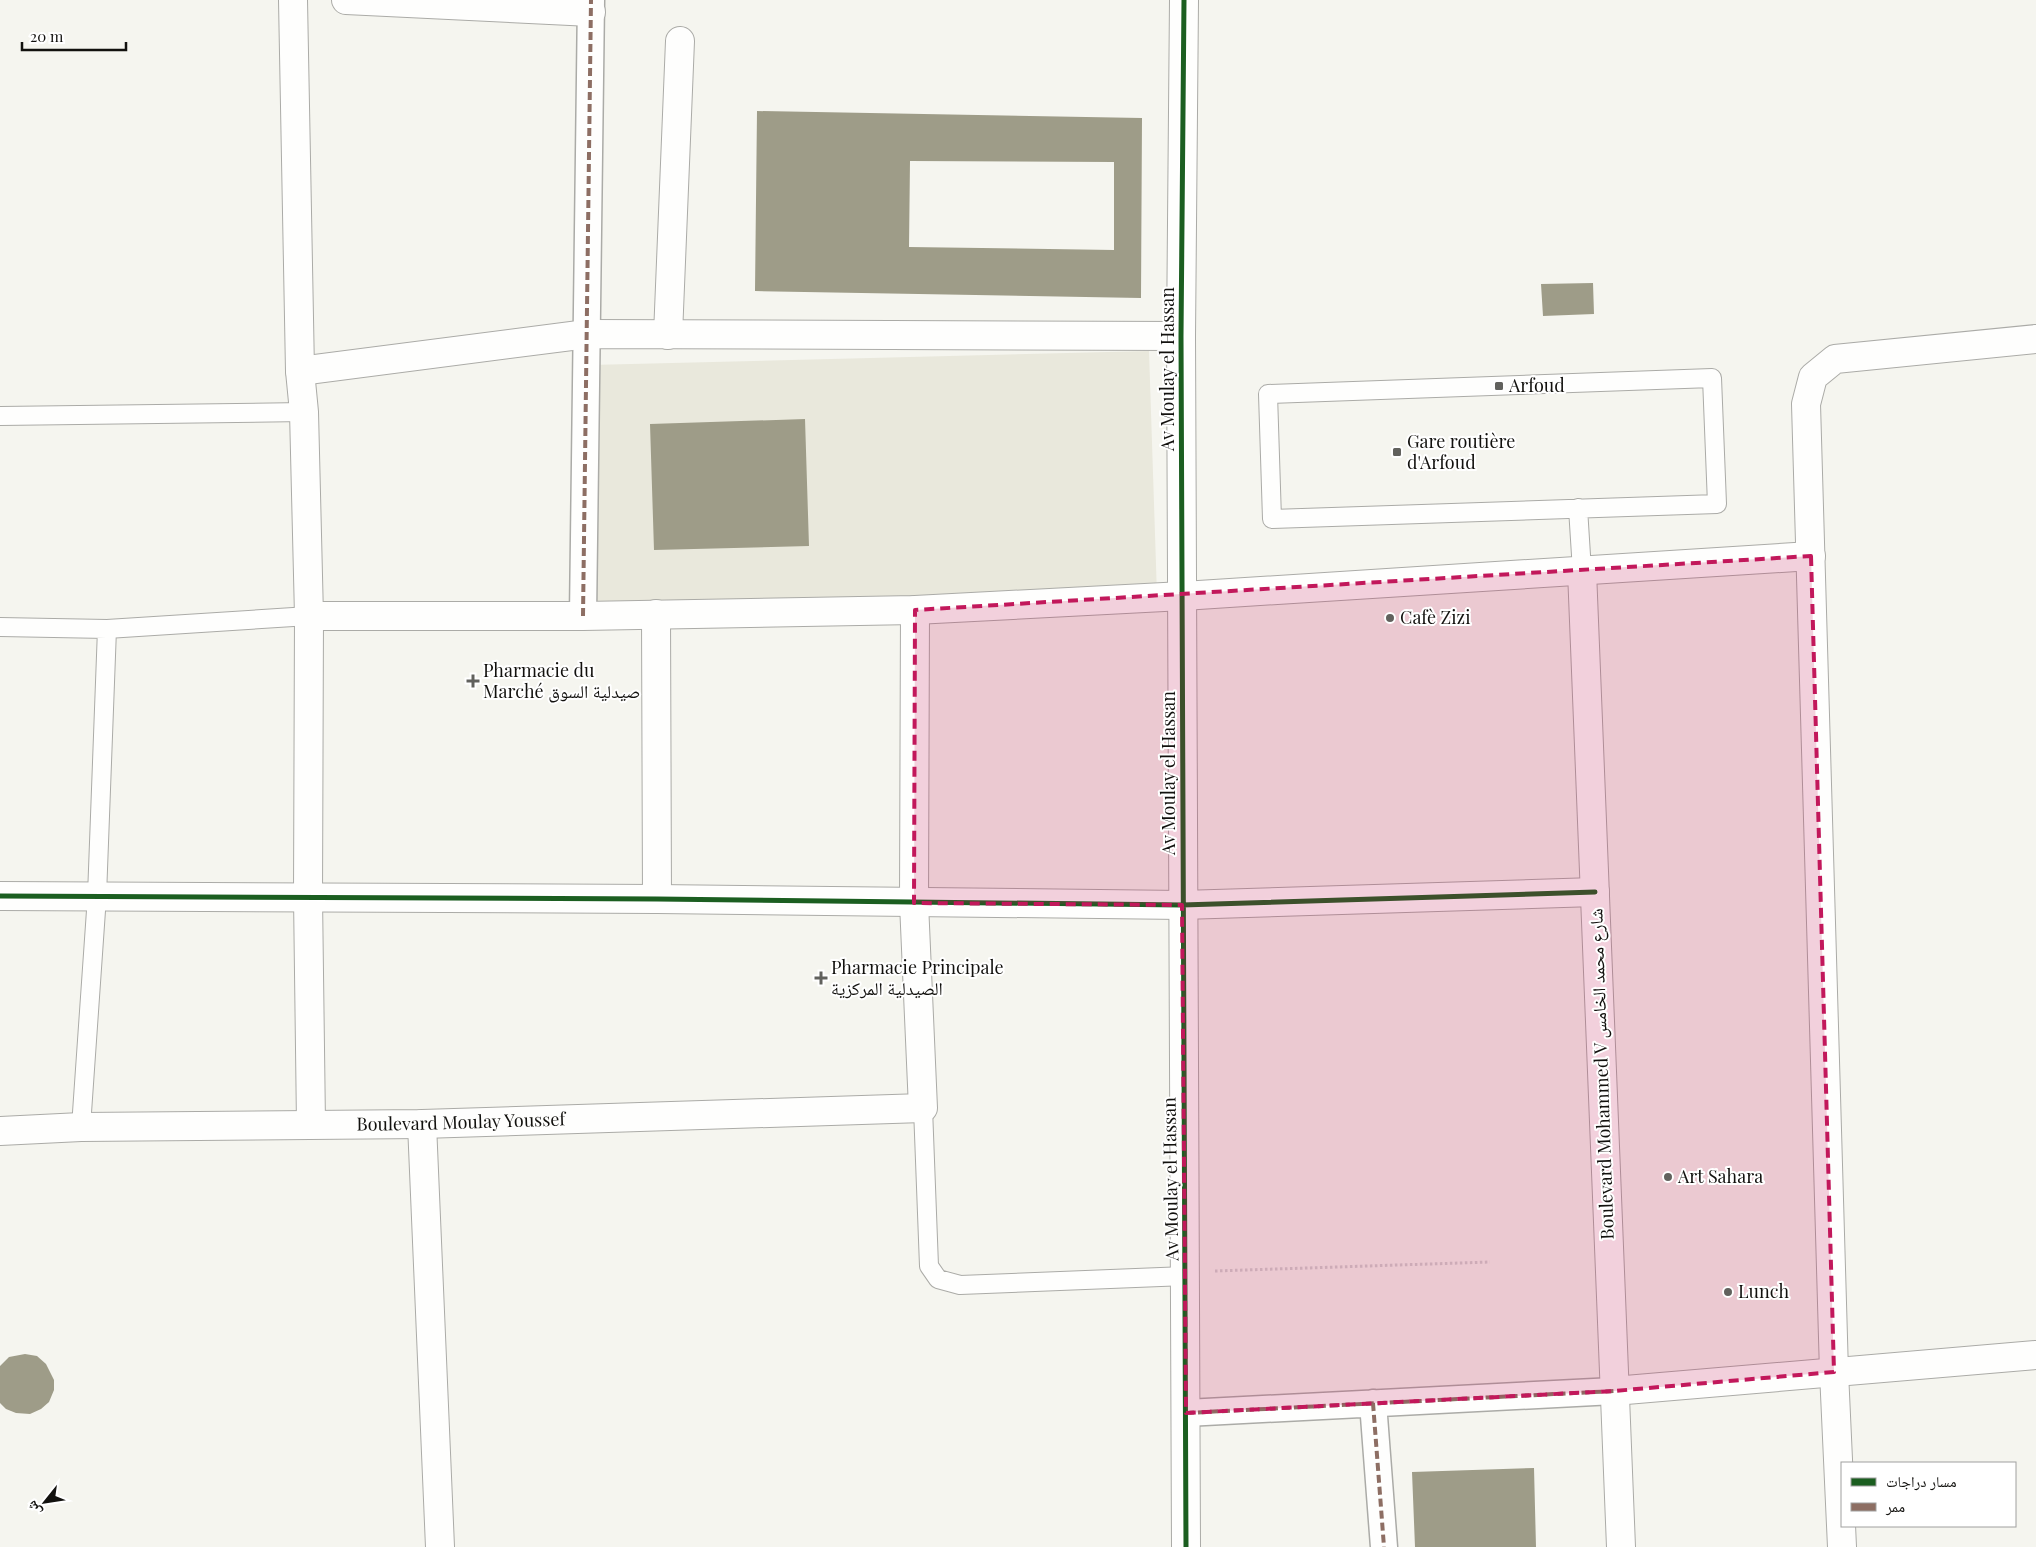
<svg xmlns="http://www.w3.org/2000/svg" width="2036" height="1547" font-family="'Playfair Display','Noto Naskh Arabic',serif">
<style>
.built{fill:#e9e8dc}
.building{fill:#9e9c88;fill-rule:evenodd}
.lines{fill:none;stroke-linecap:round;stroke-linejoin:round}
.service-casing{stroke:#ababa7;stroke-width:20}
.pedestrian-casing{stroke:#ababa7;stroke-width:29}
.minor-casing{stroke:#ababa7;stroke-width:30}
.tertiary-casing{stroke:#ababa7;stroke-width:30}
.path{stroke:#d0d0cf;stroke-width:3;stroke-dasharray:2.5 2.5;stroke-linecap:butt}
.service{stroke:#fefefd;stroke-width:18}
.pedestrian{stroke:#fefefd;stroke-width:26}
.minor{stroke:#fefefd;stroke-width:28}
.tertiary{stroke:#fefefd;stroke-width:28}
.quiet{stroke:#8d6e63;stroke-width:4;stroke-dasharray:8 4;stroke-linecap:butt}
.cycleway-casing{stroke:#fff;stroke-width:8}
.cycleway{stroke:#1b5e20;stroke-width:5}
.marked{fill:#c2185b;fill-opacity:0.2;stroke:#c2185b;stroke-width:4;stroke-dasharray:10 6;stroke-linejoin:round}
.poi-dot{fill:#61615d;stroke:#fff;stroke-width:2}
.labels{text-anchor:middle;stroke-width:4;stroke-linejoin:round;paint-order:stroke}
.street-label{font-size:18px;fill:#12110e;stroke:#fff}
.poi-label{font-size:18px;fill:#12110e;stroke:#fff;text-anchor:start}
</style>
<rect width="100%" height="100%" fill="#f5f5ef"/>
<path class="built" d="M1149 351 1157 595 597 610 590 365Z"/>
<path class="building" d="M757 111 1142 118 1141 298 755 291ZM910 161 1114 162V250L909 247Z
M1593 283 1594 314 1543 316 1541 284Z
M805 419 809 546 654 550 650 424Z
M25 1354 37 1356 46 1364 54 1380V1390L49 1402 41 1409 30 1414 16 1413 6 1409 0 1403V1366L9 1357Z
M1534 1468 1536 1547H1415L1412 1472Z"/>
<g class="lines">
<defs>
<path id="service" d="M1712 378 1717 504 1272 519 1268 394Z
M0 416 304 412
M1578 508 1582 571
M0 627 107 629 309 616
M923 1108 929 1266 938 1279 960 1285 1186 1276
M81 1127 97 896 107 629"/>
<path id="pedestrian" d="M583 616 591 0
M1373 1403 1384 1547
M1186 1413 1614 1391"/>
<g id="minor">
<path d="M293 0 300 371 304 412 309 616 308 897 311 1124"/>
<path d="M346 0 591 12"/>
<path d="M668 335 680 41"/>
<path d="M300 371 587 334 1181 336"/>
<path d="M1582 571 1621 1547"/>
<path d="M656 614 657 899"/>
<path d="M309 616H583L915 610 1183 596 1811 556"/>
<path d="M0 896 657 899 1182 905 1595 892"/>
<path d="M422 1124 440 1547"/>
<path id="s1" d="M0 1131 81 1127 422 1124 923 1108 914 903 915 610"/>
<path d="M1614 1391 2036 1355"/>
<path d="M1842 1547 1834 1372 1806 404 1813 377 1835 359 2036 339"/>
</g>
<path id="tertiary" d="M1184 0 1181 336 1186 1547"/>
</defs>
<use href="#service" class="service-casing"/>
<use href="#pedestrian" class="pedestrian-casing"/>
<use href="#minor" class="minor-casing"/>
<use href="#tertiary" class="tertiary-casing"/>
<path class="path" d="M1215 1271 1490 1262"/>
<use href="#service" class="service"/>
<use href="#pedestrian" class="pedestrian"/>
<use href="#minor" class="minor"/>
<use href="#tertiary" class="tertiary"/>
<path class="quiet" d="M583 616 591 0
M1373 1403 1384 1547
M1186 1413 1614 1391"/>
<defs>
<path id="cycleway" d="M1184 0 1181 336 1186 1547
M0 896 657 899 1182 905 1595 892"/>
</defs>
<use href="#cycleway" class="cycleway-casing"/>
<use href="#cycleway" class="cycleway"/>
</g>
<path class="marked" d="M1811 556 1834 1372 1614 1391 1186 1413 1182 905 914 903 915 610Z"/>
<g class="poi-dot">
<rect x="1494" y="381" width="10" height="10" rx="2.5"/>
<rect x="1392" y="447" width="10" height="10" rx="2.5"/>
<circle cx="1390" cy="618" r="5"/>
<path d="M470.5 673.5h5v5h5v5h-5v5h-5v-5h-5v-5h5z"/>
<path d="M818.5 970.5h5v5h5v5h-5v5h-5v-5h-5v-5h5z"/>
<circle cx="1668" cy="1177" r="5"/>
<circle cx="1728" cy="1292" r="5"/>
</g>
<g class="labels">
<g class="street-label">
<text transform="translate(1168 369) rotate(-90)" y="6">Av Moulay el Hassan</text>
<text transform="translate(1169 773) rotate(-90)" y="6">Av Moulay el Hassan</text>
<text transform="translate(1602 1074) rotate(-92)" y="6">Boulevard Mohammed V شارع محمد الخامس</text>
<text dy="6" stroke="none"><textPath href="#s1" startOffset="461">Boulevard Moulay Youssef</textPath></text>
<text transform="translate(1171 1179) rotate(-91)" y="6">Av Moulay el Hassan</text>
</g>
<g class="poi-label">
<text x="1509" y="392">Arfoud</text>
<text x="1407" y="448">Gare routière<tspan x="1407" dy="21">d'Arfoud</tspan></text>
<text x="1400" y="624">Cafè Zizi</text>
<text x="483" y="677">Pharmacie du<tspan x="483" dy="21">Marché صيدلية السوق</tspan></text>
<text x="831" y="974">Pharmacie Principale<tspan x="831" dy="21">الصيدلية المركزية</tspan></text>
<text x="1678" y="1183">Art Sahara</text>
<text x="1738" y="1298">Lunch</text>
</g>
</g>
<rect x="1841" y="1462" width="175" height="65" fill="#ffffff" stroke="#a0a09f"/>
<rect x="1851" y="1478" width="25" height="8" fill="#1b5e20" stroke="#a0a09f"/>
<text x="1886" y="1487" font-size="15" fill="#12110e">مسار دراجات</text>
<rect x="1851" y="1503" width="25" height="8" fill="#8d6e63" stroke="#a0a09f"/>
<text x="1886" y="1512" font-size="15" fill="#12110e">ممر</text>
<g transform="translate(45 1502) rotate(240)" stroke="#ffffff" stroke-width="4" paint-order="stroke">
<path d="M0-4L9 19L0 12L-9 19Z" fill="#12110e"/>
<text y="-8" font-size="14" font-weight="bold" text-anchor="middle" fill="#12110e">ش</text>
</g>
<path d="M22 42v8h104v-8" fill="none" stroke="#12110e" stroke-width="2.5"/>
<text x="30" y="42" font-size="15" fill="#12110e" stroke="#ffffff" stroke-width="4" paint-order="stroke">20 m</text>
</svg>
